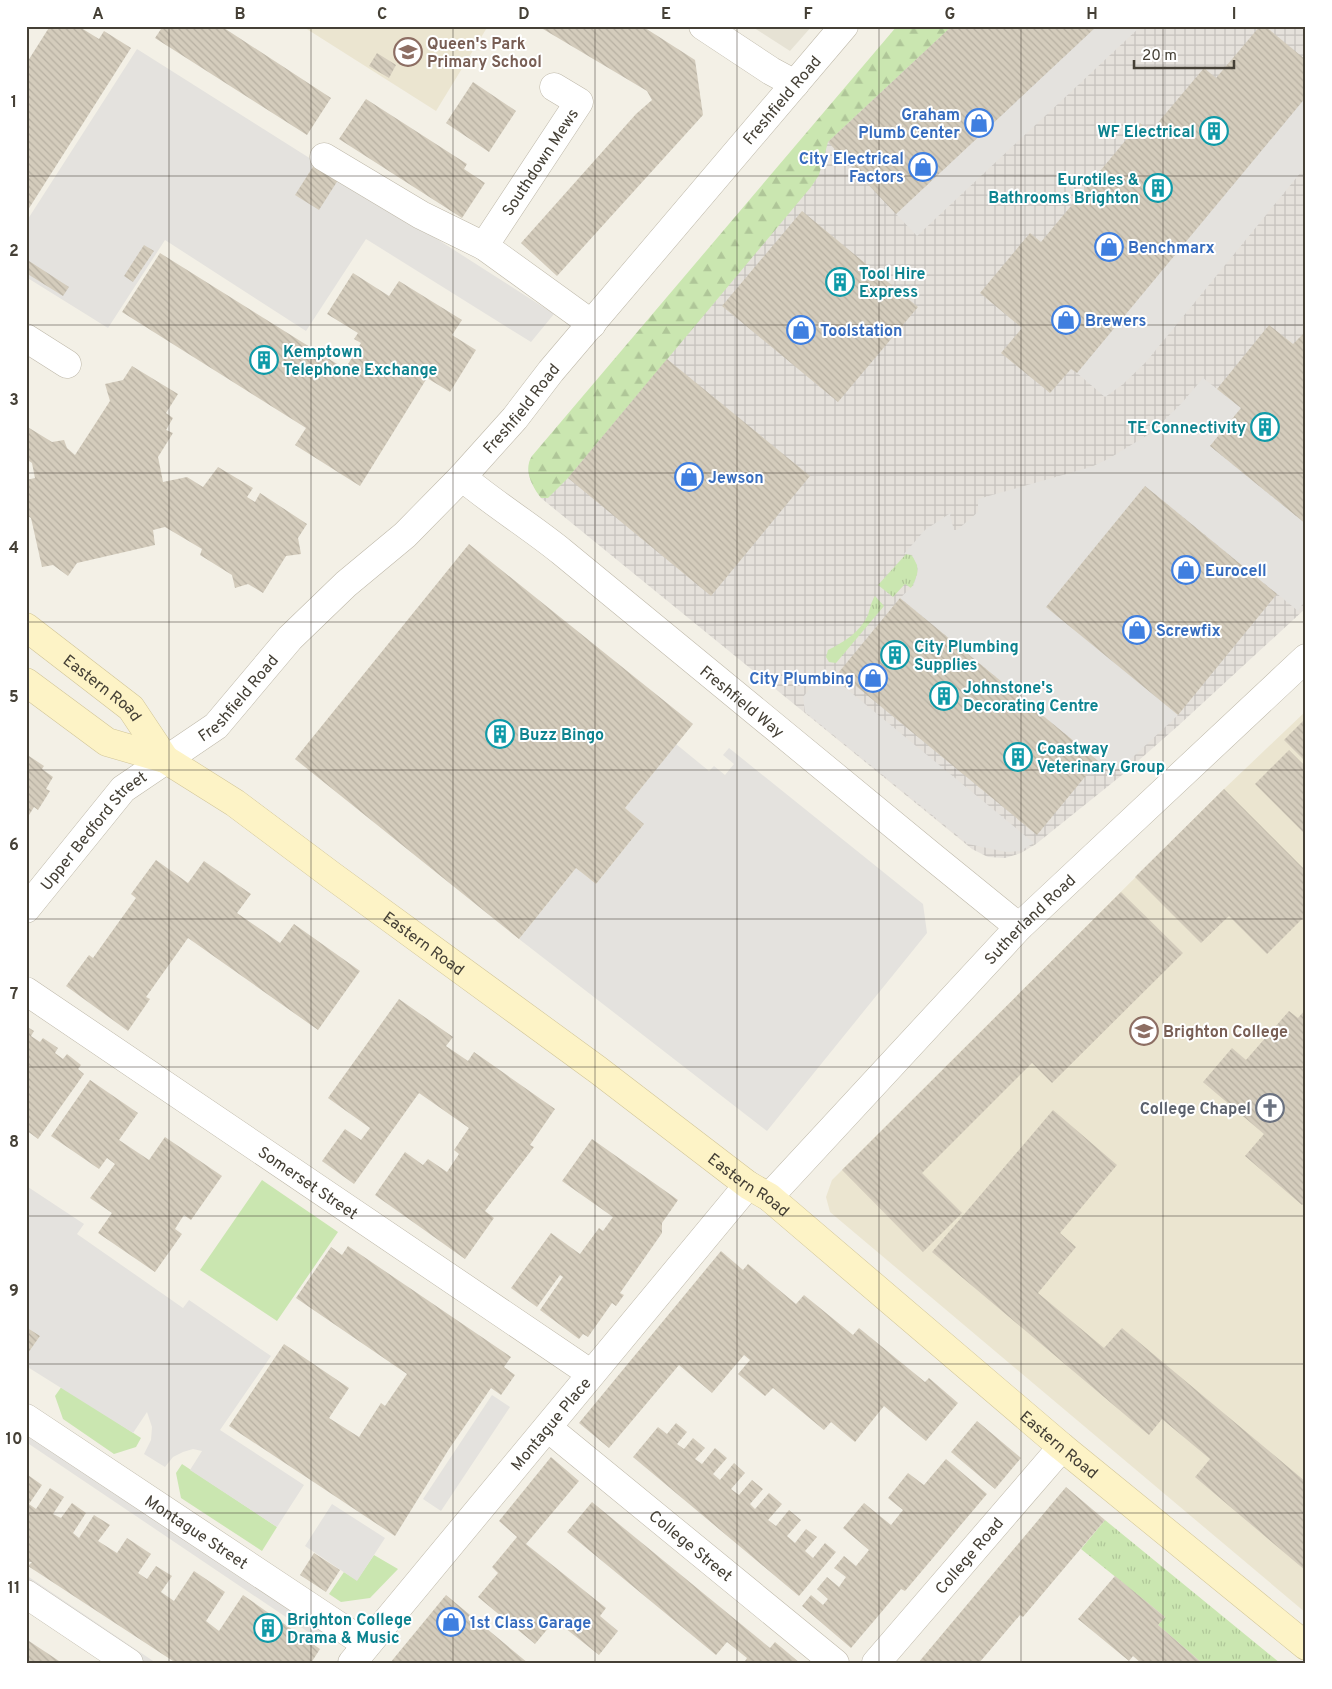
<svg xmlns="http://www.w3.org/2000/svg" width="1332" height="1689" font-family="Overpass,sans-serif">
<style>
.residential{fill:#e6e2d4}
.industrial{fill:url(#industrial-grid)}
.education{fill:#ebe5d0}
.grass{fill:url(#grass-tufts)}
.forest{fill:url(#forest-firs)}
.green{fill:#cae6b0}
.parking{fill:#e4e2de}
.building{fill:url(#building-back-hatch)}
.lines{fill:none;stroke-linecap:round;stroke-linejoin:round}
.street-casing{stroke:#beb8a9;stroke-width:29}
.secondary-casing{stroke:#d1c598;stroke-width:29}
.street{stroke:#fff;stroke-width:28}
.secondary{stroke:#fdf3c6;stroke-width:28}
.grid{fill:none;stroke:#454036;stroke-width:1;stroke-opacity:0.55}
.labels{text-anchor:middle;stroke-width:4;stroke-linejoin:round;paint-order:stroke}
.education-label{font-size:16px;font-weight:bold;fill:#785e54;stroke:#fff;text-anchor:start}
.street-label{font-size:16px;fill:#454036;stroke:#fff}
.shop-label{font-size:16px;font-weight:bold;fill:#366cbe;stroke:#fff;text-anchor:start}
.culture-label{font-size:16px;font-weight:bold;fill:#0d838f;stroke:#fff;text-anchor:start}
.worship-label{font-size:16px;font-weight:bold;fill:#5b616d;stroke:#fff;text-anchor:end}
.neatline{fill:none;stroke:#454036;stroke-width:2}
.grid-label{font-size:16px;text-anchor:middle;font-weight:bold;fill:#454036}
</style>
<defs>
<pattern id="industrial-grid" width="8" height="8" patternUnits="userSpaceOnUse" patternTransform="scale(1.25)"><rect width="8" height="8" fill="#e5e1db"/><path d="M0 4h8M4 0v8" fill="none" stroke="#c6c2bd"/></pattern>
<pattern id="grass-tufts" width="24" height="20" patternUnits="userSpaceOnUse" patternTransform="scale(1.25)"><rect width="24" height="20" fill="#cae6b0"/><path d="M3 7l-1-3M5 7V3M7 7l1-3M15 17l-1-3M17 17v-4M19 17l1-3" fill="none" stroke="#afc698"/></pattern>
<pattern id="forest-firs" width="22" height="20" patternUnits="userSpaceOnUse" patternTransform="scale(1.25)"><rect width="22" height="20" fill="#cae6b0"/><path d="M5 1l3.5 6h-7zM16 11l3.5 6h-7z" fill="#afc698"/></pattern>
<pattern id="building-back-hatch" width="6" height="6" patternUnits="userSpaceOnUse" patternTransform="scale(1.25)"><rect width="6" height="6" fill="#d4ccbc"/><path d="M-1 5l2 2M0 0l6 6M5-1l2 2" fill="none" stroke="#b7b0a2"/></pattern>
</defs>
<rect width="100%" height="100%" fill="#f3f0e6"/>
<path class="residential" d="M751 26H812L790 51Z"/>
<path class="industrial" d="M898 26H1306V608L1179 725 1122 775 1036 844 1021 853 1005 858 988 857 972 849 541 498 531 482 528 471 530 460Z"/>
<path class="education" d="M302 26H488L436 111Z
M1306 711V1613L830 1212 826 1197 832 1180 1224 789Z"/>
<path class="grass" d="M907 553C922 559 919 576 911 588L905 584 893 597 878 585Z
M875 596 884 606 836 663 829 662 826 657 828 650C844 642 860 632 868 615 870 609 871 602 875 596Z
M1105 1520 1280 1663H1202L1158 1625 1165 1617 1081 1549Z"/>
<path class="forest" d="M897 26H952L828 142 819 175 811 187 568 478 548 498H541C532 486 523 470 532 456Z"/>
<path class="green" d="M262 1180 338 1232 277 1321 200 1270Z
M62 1386 141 1438 136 1447 114 1454 63 1419 55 1396Z
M182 1464 277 1527 262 1551 181 1498 176 1473Z
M374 1555 398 1569 370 1598 341 1602 329 1594 344 1572 357 1580Z"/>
<path class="parking" d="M1097 26H1141L917 236 896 214Z
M137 49 387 207 554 314 531 342 366 239 306 331 165 240 108 328 26 277V222Z
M1306 97V166L1146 362 1122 385 1105 397 1077 373Z
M1203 378 1241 408 1210 446 1306 524V599L1298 611 1145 486 1178 715 1118 771 1098 761 900 598 913 586 918 572 917 565 912 555 904 554 925 530 952 512 950 515 954 530H957L978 512V499L1091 467 1108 459 1151 433 1181 404Z
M825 671 1034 843 1020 851 1006 852 968 844 805 712 803 697Z
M676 744 709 771 714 766 725 775 734 764 723 755 729 748 923 904 927 933 767 1131 519 939 576 868 596 884 644 824 625 808Z
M28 1187 84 1224 77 1234 183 1308 189 1300 271 1356 220 1430 304 1485 277 1527 190 1470 202 1451 193 1449 183 1452 173 1457 165 1467 144 1454 151 1440 152 1427 147 1412 133 1433 26 1366V1356L40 1336 26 1327Z
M492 1395 510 1407 441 1511 423 1499Z
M26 1431 325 1632 320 1640 26 1442Z
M332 1504 385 1538 357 1581 305 1546Z
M26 1575 156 1663H138L26 1587Z"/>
<path class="building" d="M50 26H78L99 39 104 31 131 48 26 213V64Z
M163 26H221L331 98 307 135 155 38Z
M538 26H642L695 60 703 115 557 276 521 243 636 114 652 100 647 91Z
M952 26H1097L896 214 828 142Z
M1260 26H1265L1306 60V97L1077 373 1071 369 1050 393 1001 353 1022 328 980 293 1030 233 1041 242 1140 123 1150 132 1204 68 1216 78Z
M377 53 396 65 389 78 369 66Z
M473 82 516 111 489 152 446 123Z
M366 99 467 164 464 169 485 183 462 218 339 139Z
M316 162 340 177 319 210 295 195Z
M802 211 918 307 838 402 722 306Z
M144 245 154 251 133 282 124 276Z
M160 253 345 369 361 343 354 339 358 333 327 314 353 273 389 296 399 281 462 320 452 335 476 350 450 392 427 378 360 486 295 445 306 428 122 312Z
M26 259 69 287 63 296 26 273Z
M1269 325 1293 344 1306 331V524L1210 446 1241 408 1217 389Z
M667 359 810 476 711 596 568 478Z
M132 366 178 394 166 413 173 418 166 430 173 433 158 457 163 482 187 477 203 487 218 467 253 488 247 497 255 502 260 493 307 524 298 538 301 554 286 556 263 593 248 584 235 588 232 575 200 555 202 549 165 527 153 530 155 545 77 563 68 576 53 565 42 567 31 518 26 515V480L35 478 32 463 26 459V426L52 442 64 440 67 448 75 455 110 401 105 384 123 380Z
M1145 486 1277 594 1178 715 1046 607Z
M469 544 693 724 625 808 644 824 596 884 576 868 519 939 295 759Z
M900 598 1098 761 1037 835 839 672Z
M1306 718V762L1284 740Z
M1289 750 1306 767V835L1255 784Z
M26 754 44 766 42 769 53 777 46 789 50 791 38 810 34 807 26 820Z
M1224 789 1306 871V915L1267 954 1229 916 1201 943 1135 877Z
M156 860 188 883 204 861 251 894 237 913 280 943 294 924 360 971 318 1030 188 938 146 997 150 999 128 1031 66 986 89 955 93 958 136 898 131 894Z
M1121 892 1183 953 1052 1083 1032 1063 922 1173 962 1213 923 1252 842 1170Z
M399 999 453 1037 446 1046 468 1061 474 1052 555 1109 530 1145 534 1147 485 1211 494 1218 465 1259 375 1195 405 1152 423 1165 428 1159 447 1172 459 1154 454 1150 469 1128 419 1093 354 1184 322 1161 345 1129 361 1140 370 1128 328 1098Z
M1306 1009V1201L1302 1205 1245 1156 1264 1134 1203 1082 1232 1048 1246 1060 1289 1011 1298 1018Z
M26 1026 34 1031 31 1036 40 1042 43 1038 58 1048 55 1053 63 1059 67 1054 81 1065 78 1069 84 1074 38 1139 26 1130Z
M90 1080 138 1113 119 1140 149 1160 165 1137 222 1176 191 1220 184 1215 180 1221 175 1229 182 1234 155 1272 98 1233 112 1213 90 1198 115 1164 107 1158 99 1169 51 1136Z
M1053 1110 1117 1165 1060 1233 1076 1247 1038 1293 1104 1348 1122 1328 1306 1482V1571L1195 1477 1210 1459 1162 1419 1149 1435 932 1252Z
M592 1139 678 1200 662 1223V1233L620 1293 624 1295 616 1306 612 1303 588 1337 583 1334 579 1339 540 1310 563 1277 560 1275 537 1307 511 1288 551 1233 580 1254 599 1228 603 1231 613 1217 562 1181Z
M348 1246 511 1357 504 1367 515 1375 501 1395 491 1388 449 1449 395 1536 229 1426 284 1344 349 1388 329 1418 359 1437 381 1403 385 1406 407 1374 296 1298 331 1247 342 1255Z
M721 1251 743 1270 748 1264 796 1304 804 1295 853 1335 859 1328 925 1382 929 1378 958 1403 926 1441 884 1406 855 1442 831 1422 824 1430 773 1388 765 1396 738 1374 750 1360 744 1355 712 1393 679 1365 609 1448 579 1423Z
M26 1327 40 1336 26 1356Z
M977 1421 1021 1458 995 1489 951 1452Z
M676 1423 687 1432 677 1444 684 1449 693 1438 705 1448 695 1459 702 1464 715 1448 727 1458 713 1474 720 1480 734 1463 745 1473 731 1489 739 1495 752 1480 763 1489 750 1504 755 1509 769 1493 782 1504 768 1520 776 1526 789 1510 801 1520 787 1536 795 1543 806 1529 817 1537 805 1551 813 1558 825 1543 836 1552 799 1596 633 1457 658 1427 667 1434Z
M551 1457 579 1481 526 1544 606 1608 600 1616 618 1631 599 1655 555 1620 535 1644 478 1597 498 1573 492 1567 517 1537 499 1521Z
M946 1459 987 1494 905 1591 901 1589 851 1648 802 1606 811 1595 823 1605 828 1599 817 1589 827 1577 839 1587 846 1577 834 1568 844 1556 856 1566 869 1550 843 1528 864 1503 891 1525 903 1510 888 1498 908 1473 924 1485Z
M28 1475 42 1485 29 1504 36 1509 50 1488 64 1497 53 1514 61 1518 72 1503 86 1513 73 1533 79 1538 94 1515 110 1525 98 1541 117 1553 127 1538 151 1554 138 1573 147 1579 156 1566 172 1576 161 1592 174 1601 194 1571 225 1592 206 1621 219 1631 243 1595 320 1649 311 1663H176L28 1566 32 1562H26Z
M1066 1487 1105 1520 1023 1617 1020 1615 979 1663H918Z
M592 1502 770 1648 775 1642 800 1663H744L747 1658 727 1642 716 1655 567 1532Z
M314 1553 340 1570 326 1592 300 1575Z
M1115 1576 1165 1617 1158 1625 1202 1663H1141L1133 1656 1129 1661 1078 1619Z
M446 1595 528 1663H390Z
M26 1639 62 1663H26Z"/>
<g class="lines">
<defs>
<g id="street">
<path d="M703 26 771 71 795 84"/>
<path d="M324 157 421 215 484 246 592 324"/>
<path id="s1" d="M484 246 579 102 554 87"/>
<path d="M26 338 67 364"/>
<path id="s2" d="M462 477C494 504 530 526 562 552 714 678 866 803 1019 927"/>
<path id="s3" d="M26 909 123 789 216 726 290 638 346 584 405 535 462 477 515 418 551 371 844 26"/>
<path id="s4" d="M26 991 590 1373"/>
<path id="s5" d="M769 1197 1019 927 1306 658"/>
<path id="s6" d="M26 1418 366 1644"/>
<path id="s7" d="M548 1428 835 1663"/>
<path d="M26 1594 129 1663"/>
<path id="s8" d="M352 1663 748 1185"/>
<path id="s9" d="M876 1663 1062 1447"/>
</g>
<g id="secondary">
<path id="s10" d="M26 627 131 708 165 759"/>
<path id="s11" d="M26 682 107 742 165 759 235 803 331 875 598 1070 748 1185 769 1197 1062 1447 1306 1646"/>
</g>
</defs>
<use href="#street" class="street-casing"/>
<use href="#secondary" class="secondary-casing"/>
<use href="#street" class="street"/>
<use href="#secondary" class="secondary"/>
</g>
<path class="grid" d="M169 26V1663M311 26V1663M453 26V1663M595 26V1663M737 26V1663M879 26V1663M1021 26V1663M1163 26V1663M26 176H1306M26 325H1306M26 473H1306M26 622H1306M26 770H1306M26 919H1306M26 1067H1306M26 1216H1306M26 1364H1306M26 1513H1306"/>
<defs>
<symbol id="school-ring" viewBox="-11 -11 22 22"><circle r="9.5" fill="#fff" stroke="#8d6e63" stroke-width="1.5"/><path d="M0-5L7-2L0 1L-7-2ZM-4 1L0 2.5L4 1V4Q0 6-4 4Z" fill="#8d6e63"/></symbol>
<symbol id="shop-ring" viewBox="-11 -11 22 22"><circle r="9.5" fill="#fff" stroke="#3f7fe0" stroke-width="1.5"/><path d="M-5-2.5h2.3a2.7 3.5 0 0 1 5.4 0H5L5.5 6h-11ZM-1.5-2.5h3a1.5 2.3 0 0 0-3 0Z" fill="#3f7fe0"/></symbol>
<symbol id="building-ring" viewBox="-11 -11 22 22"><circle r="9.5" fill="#fff" stroke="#0f9aa8" stroke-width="1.5"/><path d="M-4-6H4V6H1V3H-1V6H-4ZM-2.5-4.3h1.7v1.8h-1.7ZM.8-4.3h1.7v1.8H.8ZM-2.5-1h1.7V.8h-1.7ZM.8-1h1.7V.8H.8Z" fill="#0f9aa8"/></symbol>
<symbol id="church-ring" viewBox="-11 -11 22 22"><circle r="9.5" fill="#fff" stroke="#6b7280" stroke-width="1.5"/><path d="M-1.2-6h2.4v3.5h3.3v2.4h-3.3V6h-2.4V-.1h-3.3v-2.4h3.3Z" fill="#6b7280"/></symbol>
</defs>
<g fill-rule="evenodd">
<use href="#school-ring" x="392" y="36" width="32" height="32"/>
<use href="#shop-ring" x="963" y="107" width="32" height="32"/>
<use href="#building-ring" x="1198" y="115" width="32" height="32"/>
<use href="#shop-ring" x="907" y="151" width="32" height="32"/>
<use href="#building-ring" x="1142" y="172" width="32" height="32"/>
<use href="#shop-ring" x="1093" y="231" width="32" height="32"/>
<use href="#building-ring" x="824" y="266" width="32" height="32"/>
<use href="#shop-ring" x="1050" y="304" width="32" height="32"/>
<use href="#shop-ring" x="785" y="314" width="32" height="32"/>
<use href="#building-ring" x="248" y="344" width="32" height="32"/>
<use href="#building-ring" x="1249" y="411" width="32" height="32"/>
<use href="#shop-ring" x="673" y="461" width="32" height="32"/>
<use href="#shop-ring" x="1170" y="554" width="32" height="32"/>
<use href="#shop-ring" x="1121" y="614" width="32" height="32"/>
<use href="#building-ring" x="879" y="639" width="32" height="32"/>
<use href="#shop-ring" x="857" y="662" width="32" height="32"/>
<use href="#building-ring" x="928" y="680" width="32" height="32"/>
<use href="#building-ring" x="484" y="718" width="32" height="32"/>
<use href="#building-ring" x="1002" y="741" width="32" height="32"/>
<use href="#school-ring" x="1128" y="1015" width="32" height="32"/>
<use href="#church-ring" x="1254" y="1092" width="32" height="32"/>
<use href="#shop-ring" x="435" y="1606" width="32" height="32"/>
<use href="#building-ring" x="252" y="1612" width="32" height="32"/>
</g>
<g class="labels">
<g class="education-label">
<text x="427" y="49">Queen's Park<tspan x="427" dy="18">Primary School</tspan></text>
<text x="1163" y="1037">Brighton College</text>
</g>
<g class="street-label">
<text dy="6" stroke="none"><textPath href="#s3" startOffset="1112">Freshfield Road</textPath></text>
<text dy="6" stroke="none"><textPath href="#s1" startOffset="101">Southdown Mews</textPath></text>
<text dy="6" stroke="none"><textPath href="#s3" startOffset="708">Freshfield Road</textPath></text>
<text dy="6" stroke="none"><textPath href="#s10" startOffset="98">Eastern Road</textPath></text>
<text dy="6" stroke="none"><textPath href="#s3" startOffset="302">Freshfield Road</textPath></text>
<text dy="6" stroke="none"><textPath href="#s2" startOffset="359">Freshfield Way</textPath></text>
<text dy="6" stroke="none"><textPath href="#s3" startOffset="104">Upper Bedford Street</textPath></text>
<text dy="6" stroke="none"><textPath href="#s5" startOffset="381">Sutherland Road</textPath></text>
<text dy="6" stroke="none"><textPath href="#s11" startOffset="479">Eastern Road</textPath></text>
<text dy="6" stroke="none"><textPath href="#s4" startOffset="341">Somerset Street</textPath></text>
<text dy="6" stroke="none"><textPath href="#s11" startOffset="884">Eastern Road</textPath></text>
<text dy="6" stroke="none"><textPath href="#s8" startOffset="311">Montague Place</textPath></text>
<text dy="6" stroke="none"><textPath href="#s11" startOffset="1289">Eastern Road</textPath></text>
<text dy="6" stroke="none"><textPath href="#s6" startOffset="205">Montague Street</textPath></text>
<text dy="6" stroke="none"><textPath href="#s7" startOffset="185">College Street</textPath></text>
<text dy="6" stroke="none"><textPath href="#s9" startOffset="142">College Road</textPath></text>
</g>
<g class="shop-label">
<text x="960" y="120" text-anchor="end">Graham<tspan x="960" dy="18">Plumb Center</tspan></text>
<text x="904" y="164" text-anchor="end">City Electrical<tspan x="904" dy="18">Factors</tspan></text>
<text x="1128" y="253">Benchmarx</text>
<text x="1085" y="326">Brewers</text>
<text x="820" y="336">Toolstation</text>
<text x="708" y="483">Jewson</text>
<text x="1205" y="576">Eurocell</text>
<text x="1156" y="636">Screwfix</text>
<text x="854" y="684" text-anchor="end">City Plumbing</text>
<text x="470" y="1628">1st Class Garage</text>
</g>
<g class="culture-label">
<text x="1195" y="137" text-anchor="end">WF Electrical</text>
<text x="1139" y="185" text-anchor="end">Eurotiles &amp;<tspan x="1139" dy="18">Bathrooms Brighton</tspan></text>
<text x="859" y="279">Tool Hire<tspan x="859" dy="18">Express</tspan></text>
<text x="283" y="357">Kemptown<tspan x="283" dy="18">Telephone Exchange</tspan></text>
<text x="1246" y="433" text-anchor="end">TE Connectivity</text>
<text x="914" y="652">City Plumbing<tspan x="914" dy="18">Supplies</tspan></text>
<text x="963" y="693">Johnstone's<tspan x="963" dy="18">Decorating Centre</tspan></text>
<text x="519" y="740">Buzz Bingo</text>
<text x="1037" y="754">Coastway<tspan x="1037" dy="18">Veterinary Group</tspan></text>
<text x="287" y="1625">Brighton College<tspan x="287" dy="18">Drama &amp; Music</tspan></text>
</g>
<g class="worship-label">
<text x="1251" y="1114">College Chapel</text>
</g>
</g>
<rect width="1332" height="1689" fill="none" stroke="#ffffff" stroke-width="55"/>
<path d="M1134 60v8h100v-8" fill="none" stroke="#454036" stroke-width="2.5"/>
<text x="1142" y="60" font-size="15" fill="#454036" stroke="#ffffff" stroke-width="4" paint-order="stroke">20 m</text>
<rect x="28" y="28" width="1276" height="1634" class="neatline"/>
<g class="grid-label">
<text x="98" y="19">A</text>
<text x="240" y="19">B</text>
<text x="382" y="19">C</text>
<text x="524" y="19">D</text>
<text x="666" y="19">E</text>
<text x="808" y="19">F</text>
<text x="950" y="19">G</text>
<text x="1092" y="19">H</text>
<text x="1234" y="19">I</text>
<text x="14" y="107">1</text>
<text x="14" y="256">2</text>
<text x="14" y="405">3</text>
<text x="14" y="553">4</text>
<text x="14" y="702">5</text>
<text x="14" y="850">6</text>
<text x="14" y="999">7</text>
<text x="14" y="1147">8</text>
<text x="14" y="1296">9</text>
<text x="14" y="1444">10</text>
<text x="14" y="1593">11</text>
</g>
</svg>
